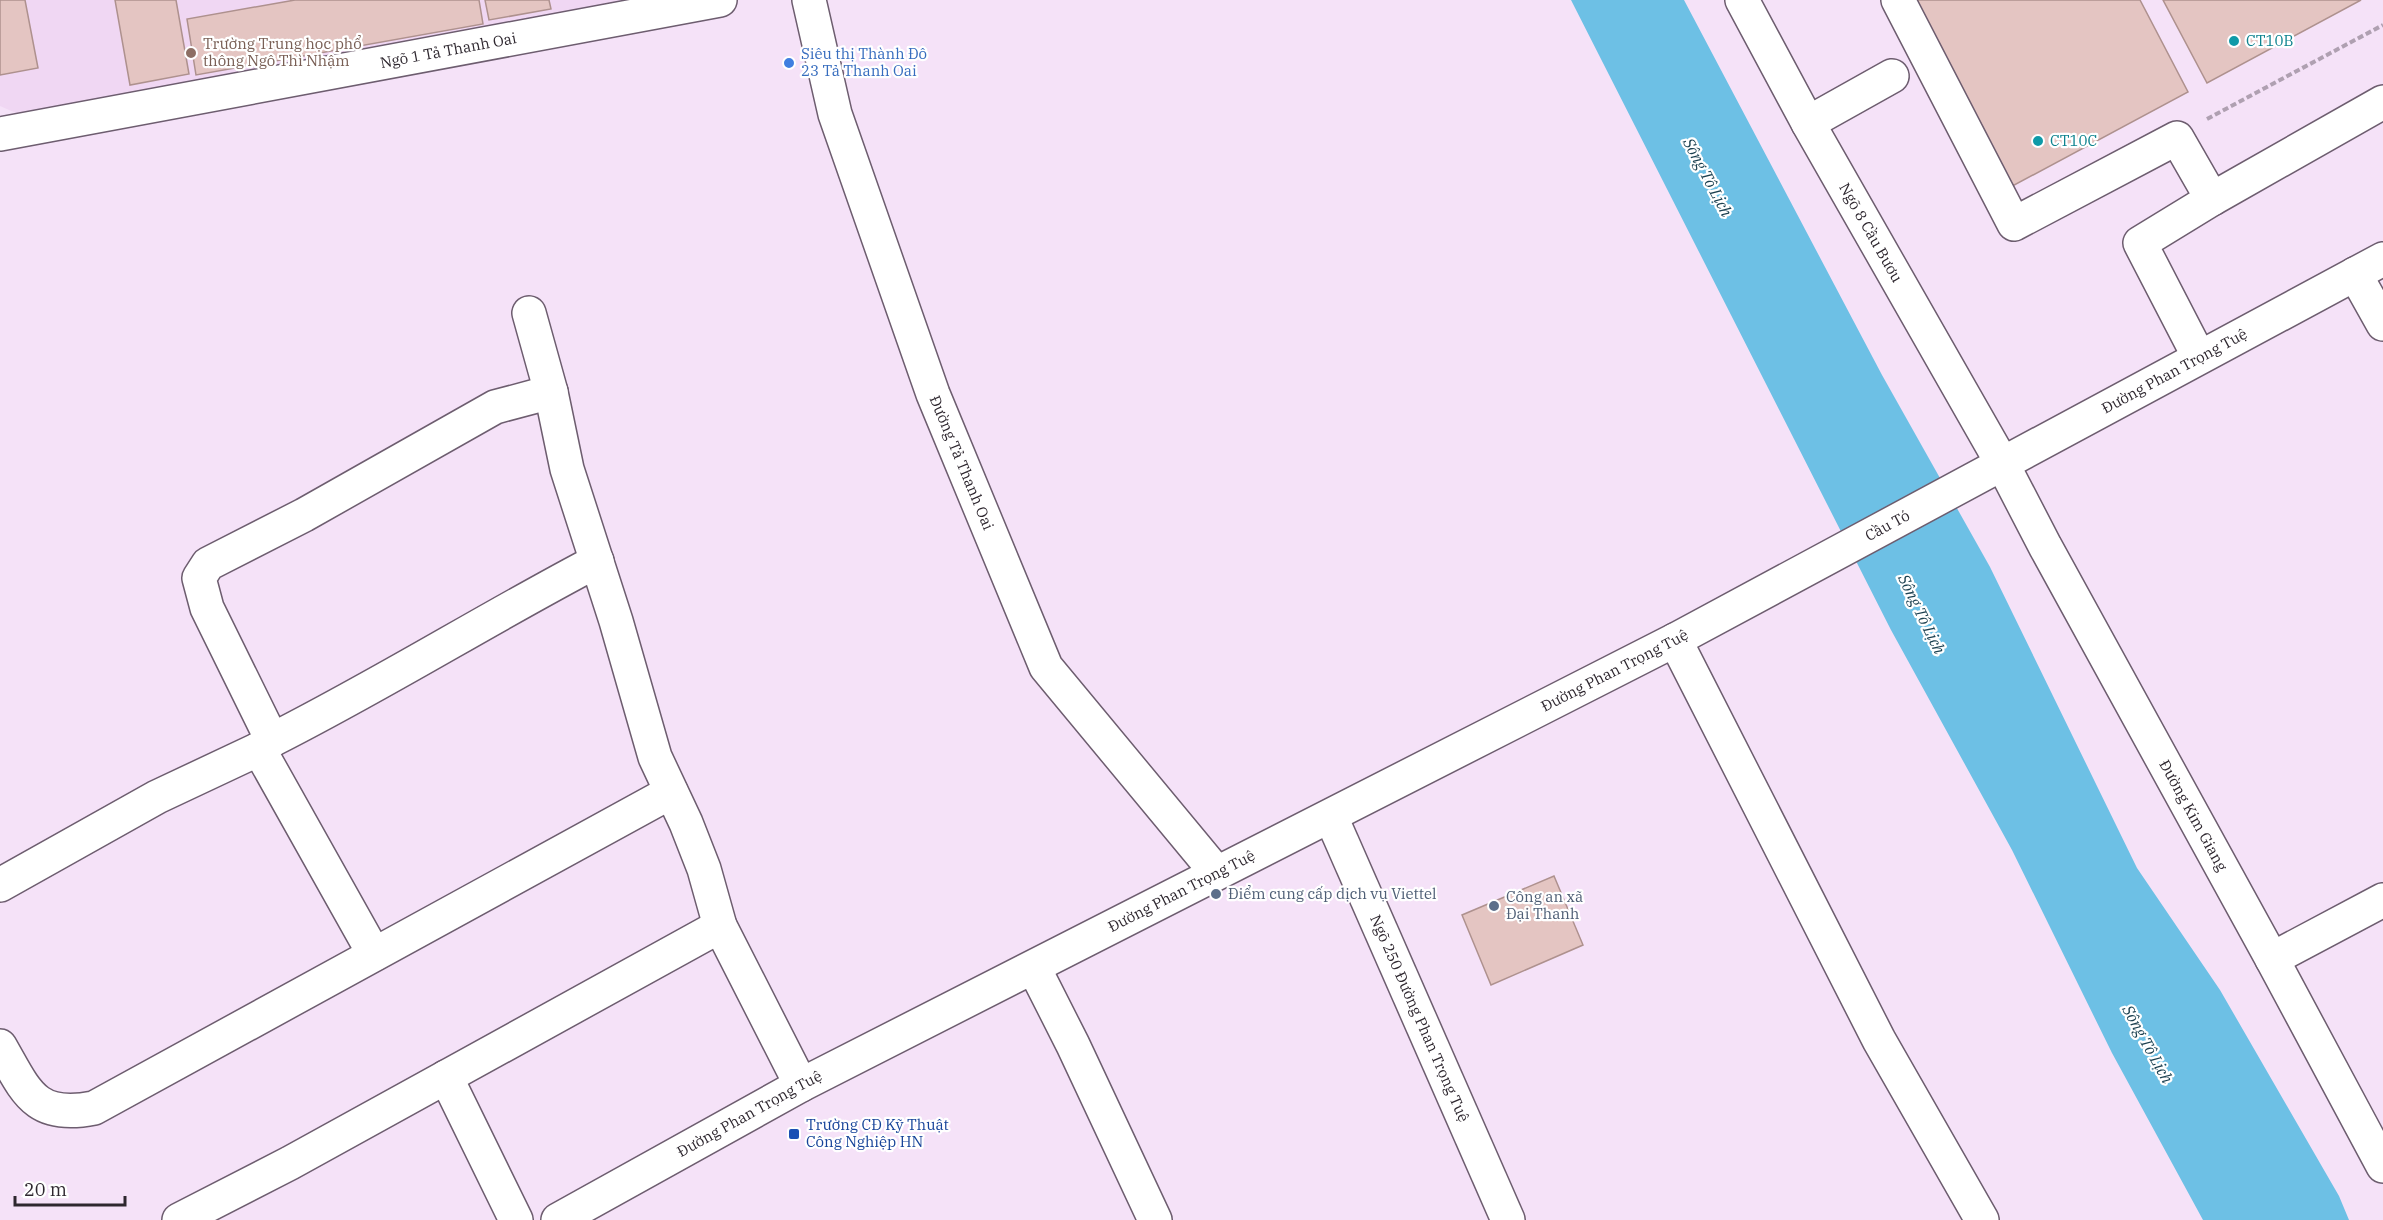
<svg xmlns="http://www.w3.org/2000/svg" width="2383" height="1220" font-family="'IBM Plex Serif',serif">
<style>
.built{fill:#f0d7f3}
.water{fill:#6dc0e5}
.building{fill:#e4c5c2;stroke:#ae918e;stroke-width:1.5}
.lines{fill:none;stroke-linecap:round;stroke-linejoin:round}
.minor-casing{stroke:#6d5d6f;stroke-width:36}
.major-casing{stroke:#6d5d6f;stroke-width:36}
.path{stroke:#afa0b1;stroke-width:4;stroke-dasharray:6 3;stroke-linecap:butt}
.minor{stroke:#fff;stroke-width:33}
.major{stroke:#fff;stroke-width:33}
.culture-dot{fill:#0f9aa8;stroke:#fff;stroke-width:2}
.education-dot{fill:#8d6e63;stroke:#fff;stroke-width:2}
.shop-dot{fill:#3f7fe0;stroke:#fff;stroke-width:2}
.service-dot{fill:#5c6f8a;stroke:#fff;stroke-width:2}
.transit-dot{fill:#1a4fb4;stroke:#fff;stroke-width:2}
.labels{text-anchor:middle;stroke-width:4.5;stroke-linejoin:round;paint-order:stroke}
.culture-label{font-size:15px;fill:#0d838f;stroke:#fff;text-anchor:start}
.education-label{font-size:15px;fill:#785e54;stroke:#fff;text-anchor:start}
.street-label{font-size:15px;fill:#2e272f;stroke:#fff}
.shop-label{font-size:15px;fill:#366cbe;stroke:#fff;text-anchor:start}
.service-label{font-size:15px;fill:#4e5e75;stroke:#fff;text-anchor:start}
.transit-label{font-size:15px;fill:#164399;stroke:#fff;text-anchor:start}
.water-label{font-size:16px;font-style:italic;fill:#1b4050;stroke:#fff}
</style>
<rect width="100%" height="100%" fill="#f5e2f8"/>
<path class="built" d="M0 0H661L32 120 0 106Z"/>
<path class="water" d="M1571 0H1684L1882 375 1990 567 2137 868 2220 990 2339 1196 2349 1220H2203L2112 1053 2012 850 1891 630Z"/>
<path class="building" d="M0 0H25L38 68 0 75Z
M115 0H176L189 74 130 85Z
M295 0H479L483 24 196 75 187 19Z
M485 0H549L551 9 489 20Z
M1905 0H2140L2188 92 2005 190Z
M2163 0H2361L2207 83Z
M1554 876 1583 945 1491 985 1462 915Z"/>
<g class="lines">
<defs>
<g id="minor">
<path id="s1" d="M809 0 835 114 933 394 1046 667 1216 872"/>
<path d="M1898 0 2014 224 2177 138 2212 199"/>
<path d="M1808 123 1892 76"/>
<path id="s2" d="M0 134 720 0"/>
<path d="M2355 274 2383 324"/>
<path d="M529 313 551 392 567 469 616 621 655 757 686 823 704 869 720 926 801 1085"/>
<path d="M2199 357 2140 243 2212 199 2383 102"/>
<path d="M1675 640 1879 1040 1982 1220"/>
<path d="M272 740 207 608 199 578 208 564 304 515 495 407 551 392"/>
<path d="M259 749 374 954"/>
<path id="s3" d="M1331 817 1508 1220"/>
<path d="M0 885 157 797 259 749 272 740C383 684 488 618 597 561"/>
<path d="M2272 959 2383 900"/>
<path d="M1034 968 1073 1045 1155 1220"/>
<path d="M0 1046C26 1091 34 1120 94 1108L671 792"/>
<path d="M446 1077 516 1220"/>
<path d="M179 1220 290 1163 720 926"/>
</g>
<g id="major">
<path id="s4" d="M1742 0 1808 123 2002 463 2045 546 2272 959 2383 1166"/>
<path id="s5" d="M558 1220 801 1085 1675 640 2383 259"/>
</g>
</defs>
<use href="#minor" class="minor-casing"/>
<use href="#major" class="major-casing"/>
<path class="path" d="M2207 119 2383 25"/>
<use href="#minor" class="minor"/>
<use href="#major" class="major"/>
</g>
<g class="culture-dot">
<circle cx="2234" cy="41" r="6"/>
<circle cx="2038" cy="141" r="6"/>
</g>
<circle class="education-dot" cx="191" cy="53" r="6"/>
<circle class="shop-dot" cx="789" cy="63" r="6"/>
<g class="service-dot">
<circle cx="1216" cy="894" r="6"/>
<circle cx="1494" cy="906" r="6"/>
</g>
<rect class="transit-dot" x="788" y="1128" width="12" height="12" rx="3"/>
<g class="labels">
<g class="culture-label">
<text x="2246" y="46">CT10B</text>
<text x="2050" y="146">CT10C</text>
</g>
<g class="education-label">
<text x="203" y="49">Trường Trung học phổ<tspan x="203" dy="17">thông Ngô Thì Nhậm</tspan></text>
</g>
<g class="street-label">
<text dy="5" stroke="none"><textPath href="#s2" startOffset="456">Ngõ 1 Tả Thanh Oai</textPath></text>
<text dy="5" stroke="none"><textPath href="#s4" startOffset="266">Ngõ 8 Cầu Bươu</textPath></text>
<text dy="5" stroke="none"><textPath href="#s5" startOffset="1826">Đường Phan Trọng Tuệ</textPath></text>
<text dy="5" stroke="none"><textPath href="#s1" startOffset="488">Đường Tả Thanh Oai</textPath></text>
<text dy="5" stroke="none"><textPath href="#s5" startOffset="1500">Cầu Tó</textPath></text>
<text dy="5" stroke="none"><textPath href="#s5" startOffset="1191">Đường Phan Trọng Tuệ</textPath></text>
<text dy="5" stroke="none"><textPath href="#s4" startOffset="932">Đường Kim Giang</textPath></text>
<text dy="5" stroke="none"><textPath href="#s5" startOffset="705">Đường Phan Trọng Tuệ</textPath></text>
<text dy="5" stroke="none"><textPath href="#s3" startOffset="220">Ngõ 250 Đường Phan Trọng Tuệ</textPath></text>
<text dy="5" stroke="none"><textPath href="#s5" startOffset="219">Đường Phan Trọng Tuệ</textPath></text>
</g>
<g class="shop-label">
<text x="801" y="59">Siêu thị Thành Đô<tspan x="801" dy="17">23 Tả Thanh Oai</tspan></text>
</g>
<g class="service-label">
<text x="1228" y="899">Điểm cung cấp dịch vụ Viettel</text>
<text x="1506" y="902">Công an xã<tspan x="1506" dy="17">Đại Thanh</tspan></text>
</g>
<g class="transit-label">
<text x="806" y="1130">Trường CĐ Kỹ Thuật<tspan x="806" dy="17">Công Nghiệp HN</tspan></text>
</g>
<g class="water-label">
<text transform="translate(1708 177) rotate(62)" y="6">Sông Tô Lịch</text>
<text transform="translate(1922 614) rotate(64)" y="6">Sông Tô Lịch</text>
<text transform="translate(2148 1044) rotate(61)" y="6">Sông Tô Lịch</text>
</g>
</g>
<path d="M15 1196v9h110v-9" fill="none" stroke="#2e272f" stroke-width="3"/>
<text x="24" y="1196" font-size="18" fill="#2e272f" stroke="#ffffff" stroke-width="4.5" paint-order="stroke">20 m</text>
</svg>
